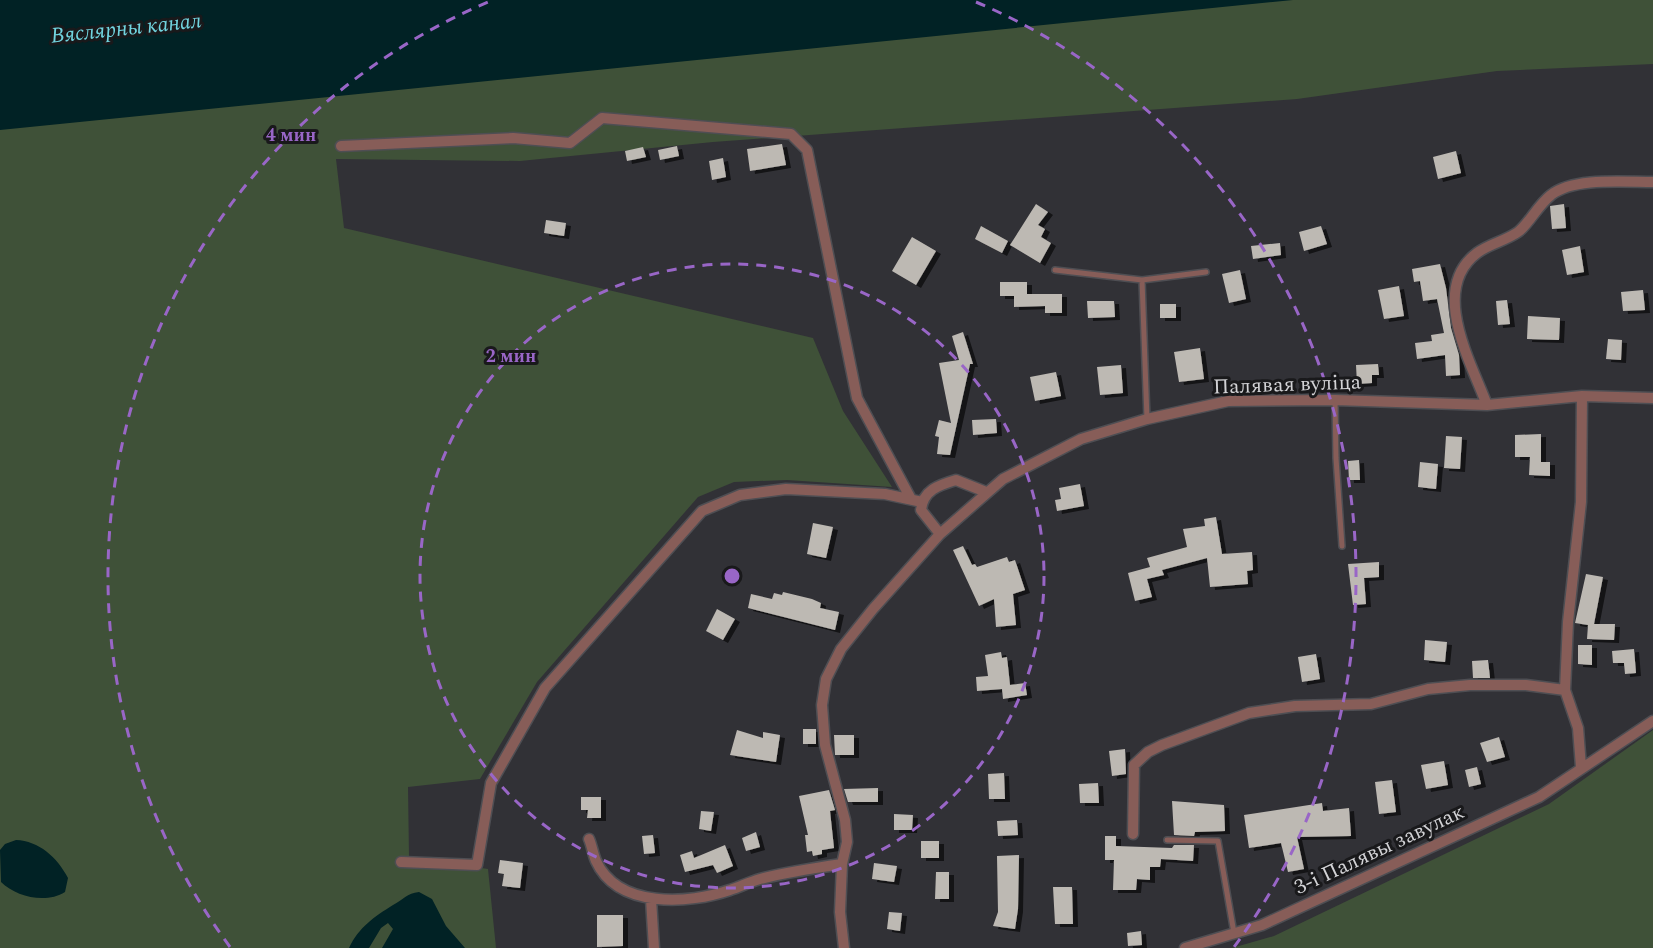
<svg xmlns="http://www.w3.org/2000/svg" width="1653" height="948" font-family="Spectral,serif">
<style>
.green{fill:#3f5138}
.water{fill:#012225}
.building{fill:#bdb9b3;filter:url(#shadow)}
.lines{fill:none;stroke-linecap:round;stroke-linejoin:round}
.service-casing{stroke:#4e4e53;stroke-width:8}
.minor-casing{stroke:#4e4e53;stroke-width:13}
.service{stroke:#875d58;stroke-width:5}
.minor{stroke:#875d58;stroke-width:10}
.ring{fill:none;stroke:#9966c7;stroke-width:3;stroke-dasharray:10 8}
.labels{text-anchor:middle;stroke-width:6;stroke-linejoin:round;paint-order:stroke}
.street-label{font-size:21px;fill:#d2d2d5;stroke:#19191b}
.water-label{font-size:22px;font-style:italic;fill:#71d4df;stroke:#19191b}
.centre{fill:#9966c7;stroke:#19191b;stroke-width:3}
.ring-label{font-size:18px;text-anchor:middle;font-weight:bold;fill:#9966c7;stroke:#19191b;stroke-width:6;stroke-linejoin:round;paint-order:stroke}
</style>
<defs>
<filter id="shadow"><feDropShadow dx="5" dy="3" stdDeviation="0" flood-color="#0009"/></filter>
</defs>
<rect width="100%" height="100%" fill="#313136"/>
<path class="green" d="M0 0H1653V64L1497 71 1297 99 713 142 520 161 336 159 344 228 813 338 843 411 892 487 787 480 734 482 698 497 537 682 480 779 408 787 409 857 488 869 496 948H0Z
M1653 730V948H1232L1274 936 1549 804Z"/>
<path class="water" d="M0 0H1293L0 130Z
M16 840C39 841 57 857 68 878L65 892C46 904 16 897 1 882L0 850 5 844Z
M419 892 432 899 446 926 465 948H382L393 929 388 923 381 928 369 948H349C359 927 374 917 393 905 403 900 407 893 419 892Z"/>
<path class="building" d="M782 144 786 165 750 171 747 149Z
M677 146 679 156 660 160 658 150Z
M643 147 646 157 627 161 625 151Z
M1456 151 1461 173 1438 179 1433 157Z
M723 158 726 177 712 180 709 161Z
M1036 204 1048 212 1038 225 1045 229 1041 237 1051 243 1040 263 1010 245Z
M1564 204 1566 228 1552 229 1550 206Z
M546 220 566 223 564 236 544 233Z
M981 226 1008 241 1002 253 975 239Z
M1321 226 1327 244 1304 251 1299 232Z
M912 237 936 251 916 285 892 271Z
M1280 243 1281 255 1253 259 1251 246Z
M1580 246 1584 272 1567 275 1562 250Z
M1440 264 1446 288 1451 328 1459 355 1460 375 1446 376 1445 355 1417 359 1415 343 1432 341 1431 335 1444 333 1437 299 1423 301 1420 281 1414 282 1412 269Z
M1240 270 1246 299 1229 303 1222 274Z
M1000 282H1027V294H1062V313H1045V306L1014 307V296H1000Z
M1399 286 1404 316 1384 319 1378 290Z
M1643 290 1645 310 1623 311 1621 292Z
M1507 300 1510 324 1498 325 1496 301Z
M1087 301H1114L1115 317 1088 318Z
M1160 304H1176V318H1160Z
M1528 316 1560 318 1559 340 1527 339Z
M963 332 973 364H970L950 455 937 454 939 437 935 436 939 420 951 423 939 363 959 360 952 336Z
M1608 339 1622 340 1621 360 1606 359Z
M1200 348 1204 379 1179 382 1174 352Z
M1378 364 1379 375H1372V383L1357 384 1356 365Z
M1121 365 1123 393 1100 395 1097 367Z
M1056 372 1061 396 1035 401 1030 377Z
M996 419 997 433 973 435 972 420Z
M1541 434V462H1550V476L1529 475 1530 457H1515V435Z
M1446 436 1462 437 1460 469 1444 468Z
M1359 460 1360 480H1349L1348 461Z
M1420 462 1438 464 1436 489 1418 487Z
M1080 484 1084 506 1057 511 1055 500 1061 499 1059 488Z
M1216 517 1222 554 1252 552 1253 570 1247 571 1248 584 1210 587 1207 558 1162 570 1164 575 1147 579 1152 597 1135 601 1128 573 1150 567 1147 558 1187 547 1183 529 1205 526 1204 519Z
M813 523 833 527 826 558 807 554Z
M963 546 972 565 975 564 977 567 1007 557 1009 562 1015 560 1025 590 1013 594 1016 625 996 627 994 599 979 606 953 550Z
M1379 562V577L1364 578 1366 604 1353 605 1348 564Z
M1586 574 1603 577 1594 624H1615L1614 640 1587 639 1588 625 1575 623Z
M783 592 812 599 821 603 820 608 839 612 835 630 748 608 751 594 772 599 774 593 782 595Z
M717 609 735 619 723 640 706 631Z
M1425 640 1447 642 1445 662 1424 660Z
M1578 645H1592V665L1578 664Z
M1634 649 1636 673 1625 674 1624 663H1613L1612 651Z
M1001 652 1002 658 1007 657 1010 685 1025 683 1027 695 1003 699 1002 689 977 691 976 677 988 676 985 655Z
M1316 654 1320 679 1302 682 1298 657Z
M1488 660 1490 678H1473L1472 661Z
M803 729H816V744H803Z
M737 730 763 738V732L780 735 776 762 730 755Z
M834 735H854V755H835Z
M1499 737 1505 757 1487 762 1480 743Z
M1125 749 1126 774 1112 776 1109 751Z
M1444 761 1448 785 1426 789 1421 765Z
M1477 767 1481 784 1469 787 1465 770Z
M1004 773 1005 799H989L988 774Z
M1392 780 1396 812 1379 814 1375 782Z
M1098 783 1099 803H1080L1079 784Z
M878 788V802H848L844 789Z
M829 790 835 810 830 811 834 848 822 850V854L813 856 812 851 807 852 805 835H808L799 796Z
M581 797H601V818H587L588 810H581Z
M1172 801 1224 805 1225 831 1195 832 1194 836 1174 835Z
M1322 803 1323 811 1349 808 1351 836 1297 837 1304 869 1288 872 1281 843 1249 848 1244 815Z
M701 811 714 812 711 831 699 829Z
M894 814 913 815 912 830H894Z
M1017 820 1018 835 998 836 997 821Z
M756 832 760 847 746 851 742 838Z
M653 835 655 853 644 854 642 836Z
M1105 836H1116V846L1172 848 1174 845H1194L1193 861 1161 859 1160 867H1150V880L1137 879 1136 890H1113L1114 860H1105Z
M921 841H939V858H921Z
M725 845 733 866 717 873 713 865 685 872 680 855 692 851 694 858Z
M1019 855 1018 909 1015 929 993 926 998 912 997 856Z
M500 860 523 863 520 888 502 886 504 874 498 873Z
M874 863 897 866 894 882 872 879Z
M936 872H949V899H935Z
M1053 887H1072L1073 924H1055Z
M889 912 902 913 900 931 887 929Z
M597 915H623V946L597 947Z
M1141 931 1142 945 1128 946 1127 933Z"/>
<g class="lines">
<defs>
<path id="service" d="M1055 270 1142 280 1206 272
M1142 280 1147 419
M1335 400 1336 458 1342 546
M1167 840 1218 841 1234 933"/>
<path id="minor" d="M341 146 513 138 570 143 602 118 791 134 807 150 857 398 911 499
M1487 405C1471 362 1429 289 1477 253 1489 244 1505 241 1518 232 1528 225 1538 205 1551 195 1573 177 1625 182 1653 182
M940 534 921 510C923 490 939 485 956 480L986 492
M1581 767 1578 728 1565 690 1568 622 1581 502 1582 396
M1133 834 1134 765 1148 752 1162 745 1249 713 1295 706 1371 704 1428 689 1470 685H1526L1565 690
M589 839C592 846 593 854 596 861 618 909 689 904 730 890 740 887 749 882 760 879 787 872 814 868 842 864
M401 862 477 865 491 783 545 688 702 511 740 495 786 489 885 494 922 502
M651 899 654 948
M844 948 840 912 842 864 847 842 845 820 825 745 822 705 826 679 841 649 873 609 940 534 1003 479 1081 439 1147 419 1228 401 1335 400 1487 405 1582 396 1653 398
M1185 948 1262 925 1539 797 1653 721"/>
</defs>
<use href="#service" class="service-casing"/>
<use href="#minor" class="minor-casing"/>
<use href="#service" class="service"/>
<use href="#minor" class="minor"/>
</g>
<g class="ring">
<circle cx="732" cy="576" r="312"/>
<path d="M230 947A624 624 0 0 1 488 2M976 2A624 624 0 0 1 1234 947"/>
</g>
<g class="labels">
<g class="street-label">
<text transform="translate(1287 384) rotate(-2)" y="7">Палявая вуліца</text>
<text transform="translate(1379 849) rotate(-25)" y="7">3-і Палявы завулак</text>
</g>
<g class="water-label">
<text transform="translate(126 27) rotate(-6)" y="8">Вяслярны канал</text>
</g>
</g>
<circle cx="732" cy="576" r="9" class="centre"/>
<g class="ring-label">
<text x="291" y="141">4 мин</text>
<text x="511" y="362">2 мин</text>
</g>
</svg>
